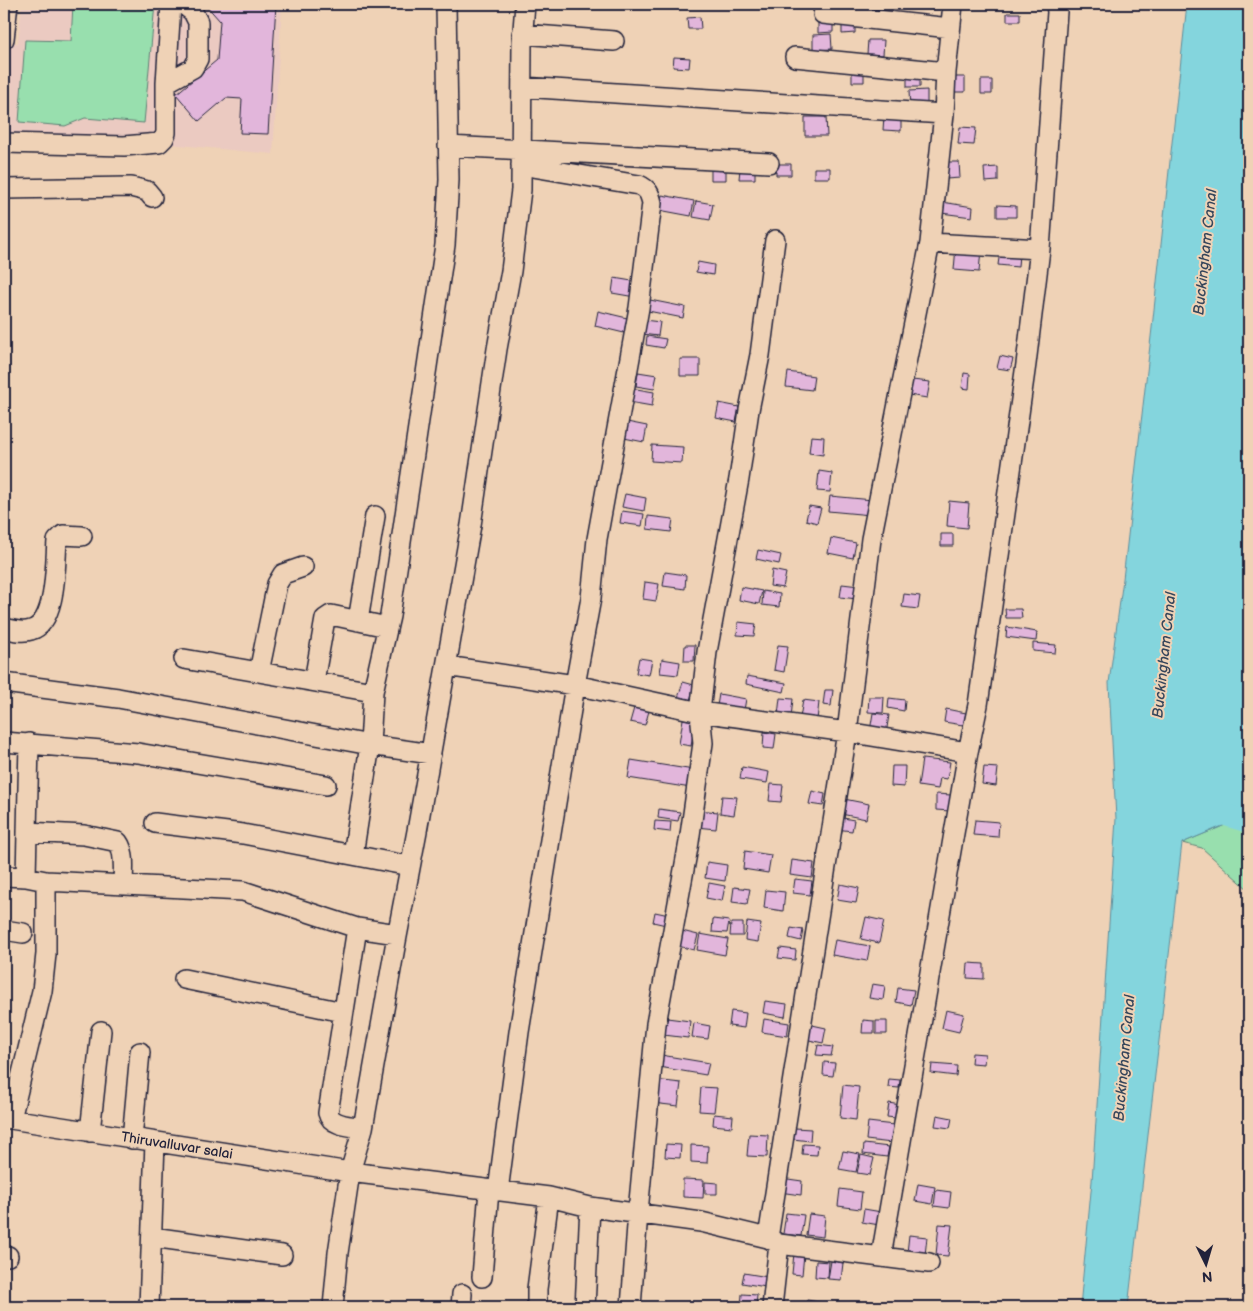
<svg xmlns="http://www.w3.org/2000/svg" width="1253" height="1311" font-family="'Balsamiq Sans',sans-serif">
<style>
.built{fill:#ebcac1}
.green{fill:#98dfae;stroke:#5d8074}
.water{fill:#84d5dd;stroke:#5d8d9c}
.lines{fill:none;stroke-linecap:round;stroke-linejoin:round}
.river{stroke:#84d5dd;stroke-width:22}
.building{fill:#e2b6db;stroke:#22223b}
.minor-casing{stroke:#22223b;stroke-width:22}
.minor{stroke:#efd2b6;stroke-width:19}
.labels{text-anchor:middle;stroke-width:4;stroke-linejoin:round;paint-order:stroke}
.street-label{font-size:14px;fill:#22223b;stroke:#efd2b6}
.water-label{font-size:15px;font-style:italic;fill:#36465b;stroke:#efd2b6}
</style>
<rect width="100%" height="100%" fill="#efd2b6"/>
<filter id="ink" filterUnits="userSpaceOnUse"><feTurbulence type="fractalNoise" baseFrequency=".02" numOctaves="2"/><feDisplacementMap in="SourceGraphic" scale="10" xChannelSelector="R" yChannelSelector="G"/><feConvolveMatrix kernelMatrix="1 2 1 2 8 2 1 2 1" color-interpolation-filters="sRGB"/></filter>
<g filter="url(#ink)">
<path class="built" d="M22 4H282L273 154 85 136 4 138V42L18 43Z"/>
<path class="green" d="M73 4H155L144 123 85 118 65 126 19 122 25 40 71 41Z
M1249 815V890L1202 848 1182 843Z"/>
<path class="water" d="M1187 4H1249V815L1182 843 1128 1307H1080L1092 1181 1116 819 1109 683 1123 579 1152 328Z"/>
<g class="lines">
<path class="river" d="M1212 811 1249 822"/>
</g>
<path class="building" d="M205 4H276L268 134 240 133 242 99 226 98 199 121 176 94 217 60 220 21Z
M1007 13H1020V21H1007Z
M700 17 701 29H688L687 18Z
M842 20H855V33L842 34Z
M833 22V32L818 33V23Z
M831 34 832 49 813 50V35Z
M868 40H884L883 55 867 54Z
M674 57 690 58 689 68 673 67Z
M852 65H864V82H852Z
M907 71H920V87H907Z
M954 77H965V92H954Z
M981 80H992V94H981Z
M927 90V108L910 109 909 91Z
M884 116 901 117V131L883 130Z
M805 117H826L827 136H805Z
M960 127 976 128 974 145 958 144Z
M945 162H959L960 178 946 179Z
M776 164H791V175H776Z
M998 167V181L985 182 984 168Z
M814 168H830V178H814Z
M740 169H755V179H739Z
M711 170H726V180H711Z
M662 195 694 201 691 216 659 210Z
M696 201 713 204 710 220 693 217Z
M942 202 973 207 972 217 941 213Z
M997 205 1016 206V217H997Z
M956 247 981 249 979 272 954 270Z
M1000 251 1019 254 1018 267 998 265Z
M698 262 714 265 713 275 696 272Z
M614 278 638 282 635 297 612 293Z
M650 300 685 307 683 318 648 311Z
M598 311 627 318 624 333 595 326Z
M644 320 660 322 658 336 642 334Z
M647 336 666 339 664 348 646 345Z
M1000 356 1013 359 1010 370 997 368Z
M680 359H700V376H680Z
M638 372 657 375 654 389 636 386Z
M788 372 814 376 812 390 786 387Z
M964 373 970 374 969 389 962 388Z
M912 380 930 382 927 398 909 395Z
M631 388 654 392 652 406 629 402Z
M719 403 739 407 736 422 716 418Z
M627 422 647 426 644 442 624 438Z
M811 436 824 437 823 455 809 453Z
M652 445 683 447 682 463 651 461Z
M819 471 832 473 830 492 817 491Z
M625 494 646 498 644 511 622 507Z
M830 496 873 500 871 515 828 511Z
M949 501 969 503 967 528 947 526Z
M809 506 821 508 817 523 806 520Z
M622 511 644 514 642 526 620 523Z
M648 516 673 519 671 532 647 529Z
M941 534H953V546H941Z
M831 538 856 543 853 558 828 553Z
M758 550 781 555 779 564 756 559Z
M772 570 786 573 783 588 770 586Z
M665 572 686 575 685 589 663 586Z
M645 582 659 584 656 601 643 599Z
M842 584 859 586 857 599 840 597Z
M741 587 762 591 759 604 739 600Z
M763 591 780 594 779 607 762 605Z
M904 594 920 596 918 609 902 607Z
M1005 609H1021L1022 618H1006Z
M738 622 756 624 754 636 737 635Z
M1007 627 1037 632 1036 641 1006 637Z
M1033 643 1056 645 1055 653 1033 651Z
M685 645H695L694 661H684Z
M778 645 788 646 784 672 774 670Z
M639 658 652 660 649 675 636 673Z
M662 659 680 662 678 675 660 673Z
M747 676 786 683 784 692 746 684Z
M683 682 694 685 690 701 678 698Z
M825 690H833L831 706 823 705Z
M719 694 746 699 744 710 717 706Z
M869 697H884L883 713 868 712Z
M780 698 793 699 791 717 778 715Z
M889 698 905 700 904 711 888 708Z
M803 700 819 702 817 720 800 718Z
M634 708 649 711 645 725 630 722Z
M946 709 966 713 963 725 944 722Z
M873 713 889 715 886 734 870 731Z
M683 719 695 721 691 746 679 744Z
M764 732 776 734 774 749 763 748Z
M922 759 950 762 947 779 940 778 938 789 918 786Z
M631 760 694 770 691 788 628 778Z
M892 766H905L904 787 891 786Z
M742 767 769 772 767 783 740 779Z
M984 767 998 768 996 786 982 784Z
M771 784 783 785 781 802 769 801Z
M812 791 825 794 823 806 809 804Z
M936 794 951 795 950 811 936 810Z
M722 796 737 797 734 815 720 813Z
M839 798 869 804 866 819 836 813Z
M659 809 680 812 678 821 658 818Z
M698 810 718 812 716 829 696 827Z
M838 817 854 820 852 831 836 829Z
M975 820 999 822 998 837 973 835Z
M655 821 671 822 670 832 654 830Z
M745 851 771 855 768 873 743 869Z
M792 860 814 863 812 878 790 875Z
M707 862 727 865 725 881 705 878Z
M795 879 812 881 810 895 793 893Z
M709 883 725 886 722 901 706 898Z
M840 884 859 888 856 903 837 900Z
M734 887 750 889 747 904 732 902Z
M766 890 785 892 783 911 764 908Z
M655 912 669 915 666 925 653 922Z
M866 917 884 921 879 943 861 939Z
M713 919 729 921 727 933 712 932Z
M747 922 761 924 758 942 745 940Z
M731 923H743V936H730Z
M791 928 803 930 801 941 789 938Z
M682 931 698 935 694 950 678 946Z
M700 934 728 939 725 955 697 950Z
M835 940 870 946 867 961 832 955Z
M780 948 796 950 795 960 778 958Z
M968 963 984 964V979L967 978Z
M872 984 885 986 883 1000 869 998Z
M898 988 914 990 911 1005 896 1002Z
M765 1001 787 1004 785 1017 763 1013Z
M946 1010 964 1014 959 1032 942 1028Z
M731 1011 746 1013 744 1028 729 1026Z
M667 1018 690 1021 688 1038 664 1035Z
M764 1019 789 1023 787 1036 762 1032Z
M863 1020 874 1021V1033H862Z
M876 1021H887V1034H876Z
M694 1023 710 1026 708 1039 692 1037Z
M803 1023 826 1028 823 1043 800 1038Z
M818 1045 833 1047 831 1056 816 1055Z
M972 1053 985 1054 984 1064 971 1063Z
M661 1055 709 1063 706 1075 659 1067Z
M824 1062 835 1063 833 1076 823 1075Z
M932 1064 957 1066 956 1076 931 1073Z
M889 1079 900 1080 899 1088 888 1087Z
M655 1080 681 1083 678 1106 652 1103Z
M843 1085 859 1087 856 1120 840 1118Z
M701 1087 717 1088 714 1112 699 1111Z
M889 1103 905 1106 903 1119 887 1117Z
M714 1114 733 1116 732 1127 713 1125Z
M937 1115 952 1118 950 1128 935 1126Z
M868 1122 894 1125 892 1143 866 1140Z
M795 1128 811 1129 810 1141 793 1139Z
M749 1134 768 1135 767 1157 747 1156Z
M666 1144 681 1145 680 1158 665 1157Z
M803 1144 818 1145 817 1155 802 1154Z
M864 1144 889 1147 887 1157 863 1154Z
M691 1145 708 1146 707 1163 691 1162Z
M843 1151 860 1154 856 1172 839 1169Z
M861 1155 874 1158 870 1175 857 1173Z
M781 1178 802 1181 801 1195 779 1192Z
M683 1179 704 1180 703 1198 683 1197Z
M705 1182 717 1183V1194H705Z
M918 1184 935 1187 932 1204 915 1201Z
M840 1189 862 1192 860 1209 838 1206Z
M936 1190 951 1192 949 1208 934 1206Z
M864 1209 887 1213 885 1226 862 1222Z
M786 1213 804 1215 801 1236 783 1234Z
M809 1214 825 1216 823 1237 806 1235Z
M939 1224 952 1225 948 1256 936 1255Z
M909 1235 927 1237 925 1255 907 1253Z
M794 1253 804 1254 802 1275 792 1274Z
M816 1261 829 1262 828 1278 815 1277Z
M831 1261 843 1263 841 1280 828 1279Z
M744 1273 768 1277 766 1287 742 1283Z
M742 1294 757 1295 756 1307H741Z
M807 1300 836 1305V1307H805Z"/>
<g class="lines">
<defs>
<path id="minor" d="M823 14 950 28
M522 34 614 41
M4 39 8 4
M795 57 946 72
M166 83 193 68 198 59V22L193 12 183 4
M522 87 944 114 946 72 953 4
M4 143 124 146 159 143 164 138 166 133V83L171 4
M448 146 769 163
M4 189 131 187 147 191 152 197
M930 243 1040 249
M358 621 375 516
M4 628C12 630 22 633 31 630 57 623 55 564 57 541L63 535 82 536
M184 659 373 692
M446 666 575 685 700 712 847 732 968 752
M259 672 277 584 283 574 303 567
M314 681 325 619 331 615 387 627
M4 683 118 698 370 745 431 754
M4 742 138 753 326 785
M155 823 243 834 410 866
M27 832 84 835 118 842C126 853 123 872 123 885
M353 855 370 745 373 692 390 616 445 245 449 180 446 4
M4 876 26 877 46 881 243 891 357 928 397 934
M26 877 29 743
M357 928 328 1113C331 1126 352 1126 363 1128
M4 930 23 933
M184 979 343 1012
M4 1118 350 1172 549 1197 590 1207 701 1222 768 1238 779 1244 929 1263
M11 1119 42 991 46 954V881
M90 1132 101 1031
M132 1139 140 1052
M498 1191 519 1032 575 685 591 598 597 539 639 308 652 203C650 194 648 189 639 185L521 165
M152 1237 282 1255
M768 1238 847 732 871 539 930 243 944 114
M4 1256H8
M881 1257 968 752 978 705 1026 364 1040 249 1057 12 1056 4
M482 1277 489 1190
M149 1307 155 1142
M333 1307 338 1253 350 1172 363 1128 395 947 417 831 471 525 497 349 511 271 521 190 522 42 525 4
M461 1307 462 1294
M537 1307V1289L549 1197
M585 1307 590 1207
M631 1307 638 1212 656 1024 689 842 703 743 700 712 707 652 739 479 749 410 760 355 775 240
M772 1307 779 1244"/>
</defs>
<use href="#minor" class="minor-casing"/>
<use href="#minor" class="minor"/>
</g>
</g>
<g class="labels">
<g class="street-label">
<text transform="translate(177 1145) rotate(9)" y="5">Thiruvalluvar salai</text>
</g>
<g class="water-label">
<text transform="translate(1205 252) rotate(-84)" y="5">Buckingham Canal</text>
<text transform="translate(1164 655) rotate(-84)" y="5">Buckingham Canal</text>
<text transform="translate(1124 1058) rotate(-85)" y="5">Buckingham Canal</text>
</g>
</g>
<rect width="1253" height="1311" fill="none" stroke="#efd2b6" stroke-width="20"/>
<rect x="10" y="10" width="1233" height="1291" fill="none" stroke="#22223b" stroke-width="2" filter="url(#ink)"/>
<g transform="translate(1206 1264) rotate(175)" stroke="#efd2b6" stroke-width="4" paint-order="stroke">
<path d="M0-4L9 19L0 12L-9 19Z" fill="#22223b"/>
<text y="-8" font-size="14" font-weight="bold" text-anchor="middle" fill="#22223b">N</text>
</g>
</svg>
